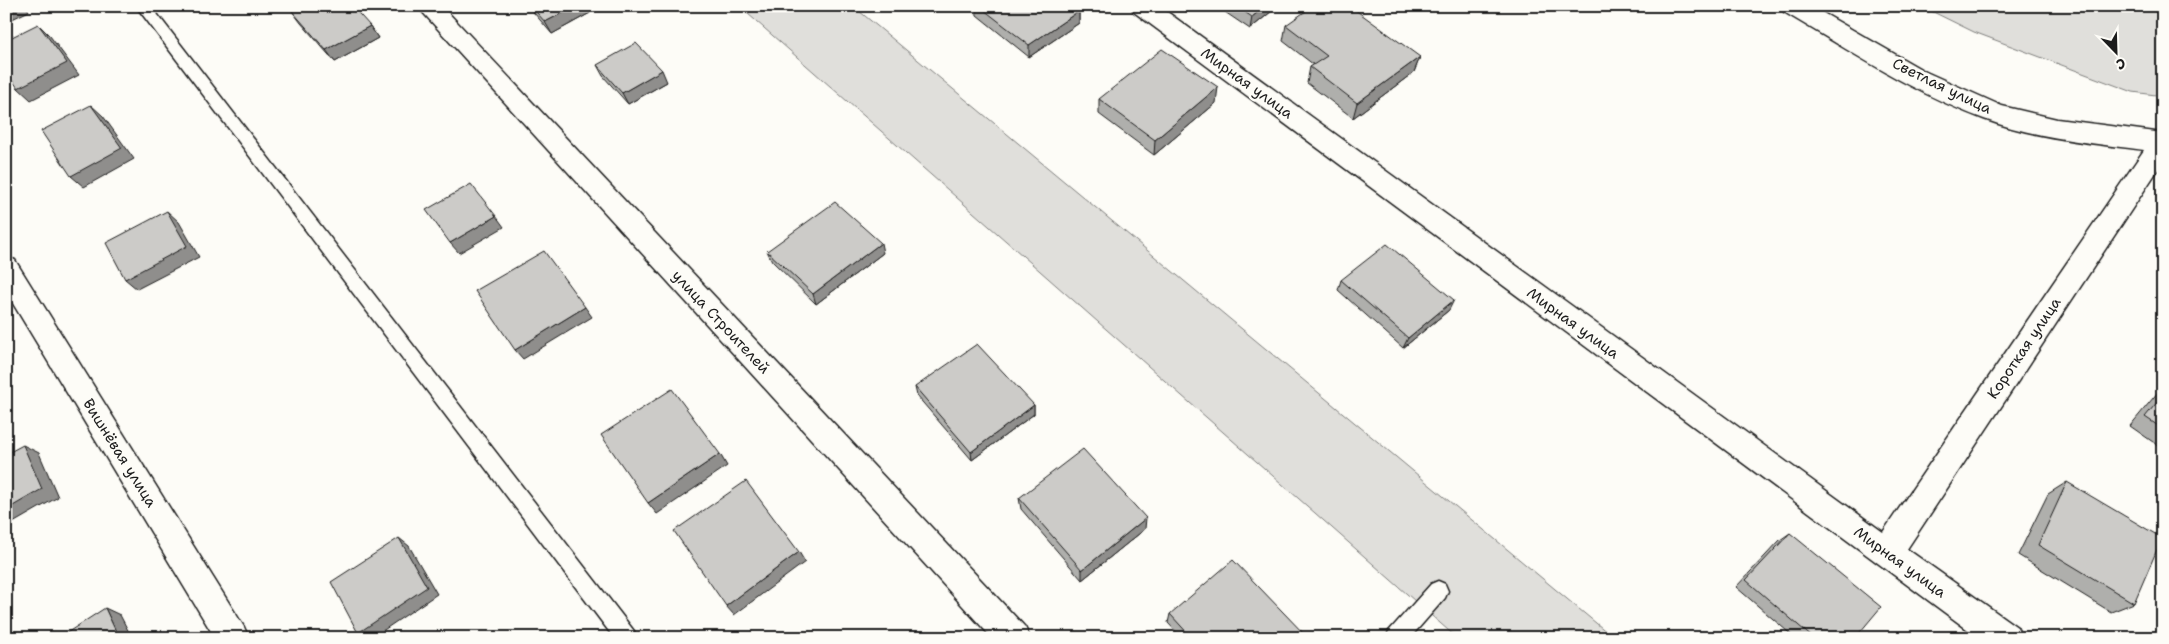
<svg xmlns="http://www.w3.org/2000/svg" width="2169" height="644" font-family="'Shantell Sans',sans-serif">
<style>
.green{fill:#e0dfdb;stroke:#7e7e7c}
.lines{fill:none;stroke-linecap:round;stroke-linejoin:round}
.lane-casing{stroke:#1c1c1c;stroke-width:3}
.street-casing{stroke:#1c1c1c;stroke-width:3}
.lane{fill:#fdfcf7;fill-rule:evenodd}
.street{fill:#fdfcf7;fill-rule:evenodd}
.wall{fill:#afafac;stroke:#1c1c1c}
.shaded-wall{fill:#8f8e8c;stroke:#1c1c1c}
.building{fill:#cccbc8;stroke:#1c1c1c}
.labels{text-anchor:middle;stroke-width:5;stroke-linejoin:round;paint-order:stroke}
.street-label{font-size:15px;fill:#1c1c1c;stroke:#fdfcf7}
</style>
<rect width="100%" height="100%" fill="#fdfcf7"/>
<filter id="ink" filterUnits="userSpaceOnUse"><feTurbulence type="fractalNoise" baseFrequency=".02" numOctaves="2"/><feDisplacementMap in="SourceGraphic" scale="10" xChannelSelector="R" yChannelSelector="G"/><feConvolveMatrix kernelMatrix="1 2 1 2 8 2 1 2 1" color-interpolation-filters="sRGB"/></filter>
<g filter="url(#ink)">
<path class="green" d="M739 6H853L1614 638H1457Z
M1921 6H2163V96L2133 92 1974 32Z"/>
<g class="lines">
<defs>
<path id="lane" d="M136 6H151L634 631 637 638H614Z
M1438 581 1445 584 1448 591 1445 598 1410 638H1386L1389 631 1431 584Z"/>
<path id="street" d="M417 6H442L1025 627 1030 638H992Z
M1131 6H1159L1883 532 2144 150C2090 143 2035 138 1984 119 1913 93 1849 50 1784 12L1781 6H1811L1926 72 2002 106 2057 119 2163 133V162L1907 549 2017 627 2022 638H1979L1134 12Z
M6 257 15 260 244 627 249 638H215L6 292Z"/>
</defs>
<use href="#lane" class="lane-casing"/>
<use href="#street" class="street-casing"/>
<use href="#lane" class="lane"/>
<use href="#street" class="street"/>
</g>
<path class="wall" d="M528 6H587L590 13 552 34Z
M976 6H1073L1079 11V23L1029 57 977 15Z
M1216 6H1278L1250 29Z
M292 11 370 26 378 38 335 62 301 23Z
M1286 25 1420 57 1414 72 1353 118 1307 83 1310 67 1314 65 1283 41Z
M597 65 667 82 628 104 603 76Z
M1099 99 1216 103 1154 155 1099 114Z
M767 251 883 253 816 304 772 261Z
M1341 280 1449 310 1403 348 1338 290Z
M2163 386V449L2130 426Z
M915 387 1034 405V414L972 460 917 396Z
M2067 482 2134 603 2111 612 2018 555 2048 494Z
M1019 498 1145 529 1082 580 1021 509Z
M1790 533 1855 638H1795L1736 587 1780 540Z
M1170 614 1305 638H1182L1168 623Z"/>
<path class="shaded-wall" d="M6 6H26L29 11 6 22Z
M576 6H587L590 13 552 34 545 22Z
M1265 6H1278L1250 29 1252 17Z
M1079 11V23L1029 57V45Z
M38 24 50 36 79 75 31 100 18 88Z
M370 26 378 38 335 62 326 50Z
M1420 57 1414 72 1353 118 1357 103Z
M662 70 667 82 628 104 622 93Z
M1218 87 1216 103 1154 155 1155 140Z
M91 105 103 116 134 159 84 187 71 176Z
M167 211 179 222 199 257 137 289 125 279Z
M496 216 504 227 459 253 450 243Z
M881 243 883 253 816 304 813 294Z
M1454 300 1449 310 1403 348 1408 338Z
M585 307 592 317 523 359 515 350Z
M1034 405V414L972 460 971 452Z
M23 445 39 453 58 497 6 527V510Z
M720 454 727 466 657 514 648 503Z
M1146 518 1145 529 1082 580V570Z
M399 538 409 546 437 594 372 638H368L358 633Z
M799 552 805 562 734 615 726 606Z
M105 608 120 615 132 638H119Z"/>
<path class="building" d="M302 6H352L370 26 326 50 292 11Z
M531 6H576L545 22Z
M979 6H1073L1079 11 1029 45Z
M1236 6H1265L1252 17Z
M1313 6H1350L1420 57 1357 103 1310 67 1327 56 1286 25Z
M38 24 67 63 18 88 6 72V40Z
M636 43 662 70 622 93 597 65Z
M1162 49 1218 87 1155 140 1099 99Z
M91 105 122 148 71 176 41 131Z
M471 184 496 216 450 243 426 210Z
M835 202 881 243 813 294 767 251Z
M167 211 187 246 125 279 106 243Z
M1387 244 1454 300 1408 338 1341 280Z
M544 251 585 307 515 350 475 291Z
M977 344 1034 405 971 452 915 387Z
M672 389 720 454 648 503 601 435Z
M2163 395V429L2145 417Z
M23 445 42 489 6 510V454Z
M1083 449 1146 518 1082 570 1019 498Z
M746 481 799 552 726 606 674 531Z
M2067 482 2162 538 2134 603 2038 545Z
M1790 533 1881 607 1855 638H1813L1746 580Z
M399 538 427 587 358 633 331 582Z
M1233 560 1306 636 1304 638H1192L1170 614Z
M105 608 119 638H59Z"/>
</g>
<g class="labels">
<g class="street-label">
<text transform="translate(1247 83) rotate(36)" y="5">Мирная улица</text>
<text transform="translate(1942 86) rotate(26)" y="5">Светлая улица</text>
<text transform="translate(721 322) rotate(47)" y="5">улица Строителей</text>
<text transform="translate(1573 323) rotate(36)" y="5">Мирная улица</text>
<text transform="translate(2024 348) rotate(-56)" y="5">Короткая улица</text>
<text transform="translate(120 453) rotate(58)" y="5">Вишнёвая улица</text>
<text transform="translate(1900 562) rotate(36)" y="5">Мирная улица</text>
</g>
</g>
<rect width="2169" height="644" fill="none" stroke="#fdfcf7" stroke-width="25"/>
<rect x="12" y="12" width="2144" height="619" fill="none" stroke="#1c1c1c" stroke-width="2" filter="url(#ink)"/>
<g transform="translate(2116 52) rotate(157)" stroke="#fdfcf7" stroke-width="4" paint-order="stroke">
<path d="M0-4L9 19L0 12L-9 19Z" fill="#1c1c1c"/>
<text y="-8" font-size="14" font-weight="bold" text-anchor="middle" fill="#1c1c1c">С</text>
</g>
</svg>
